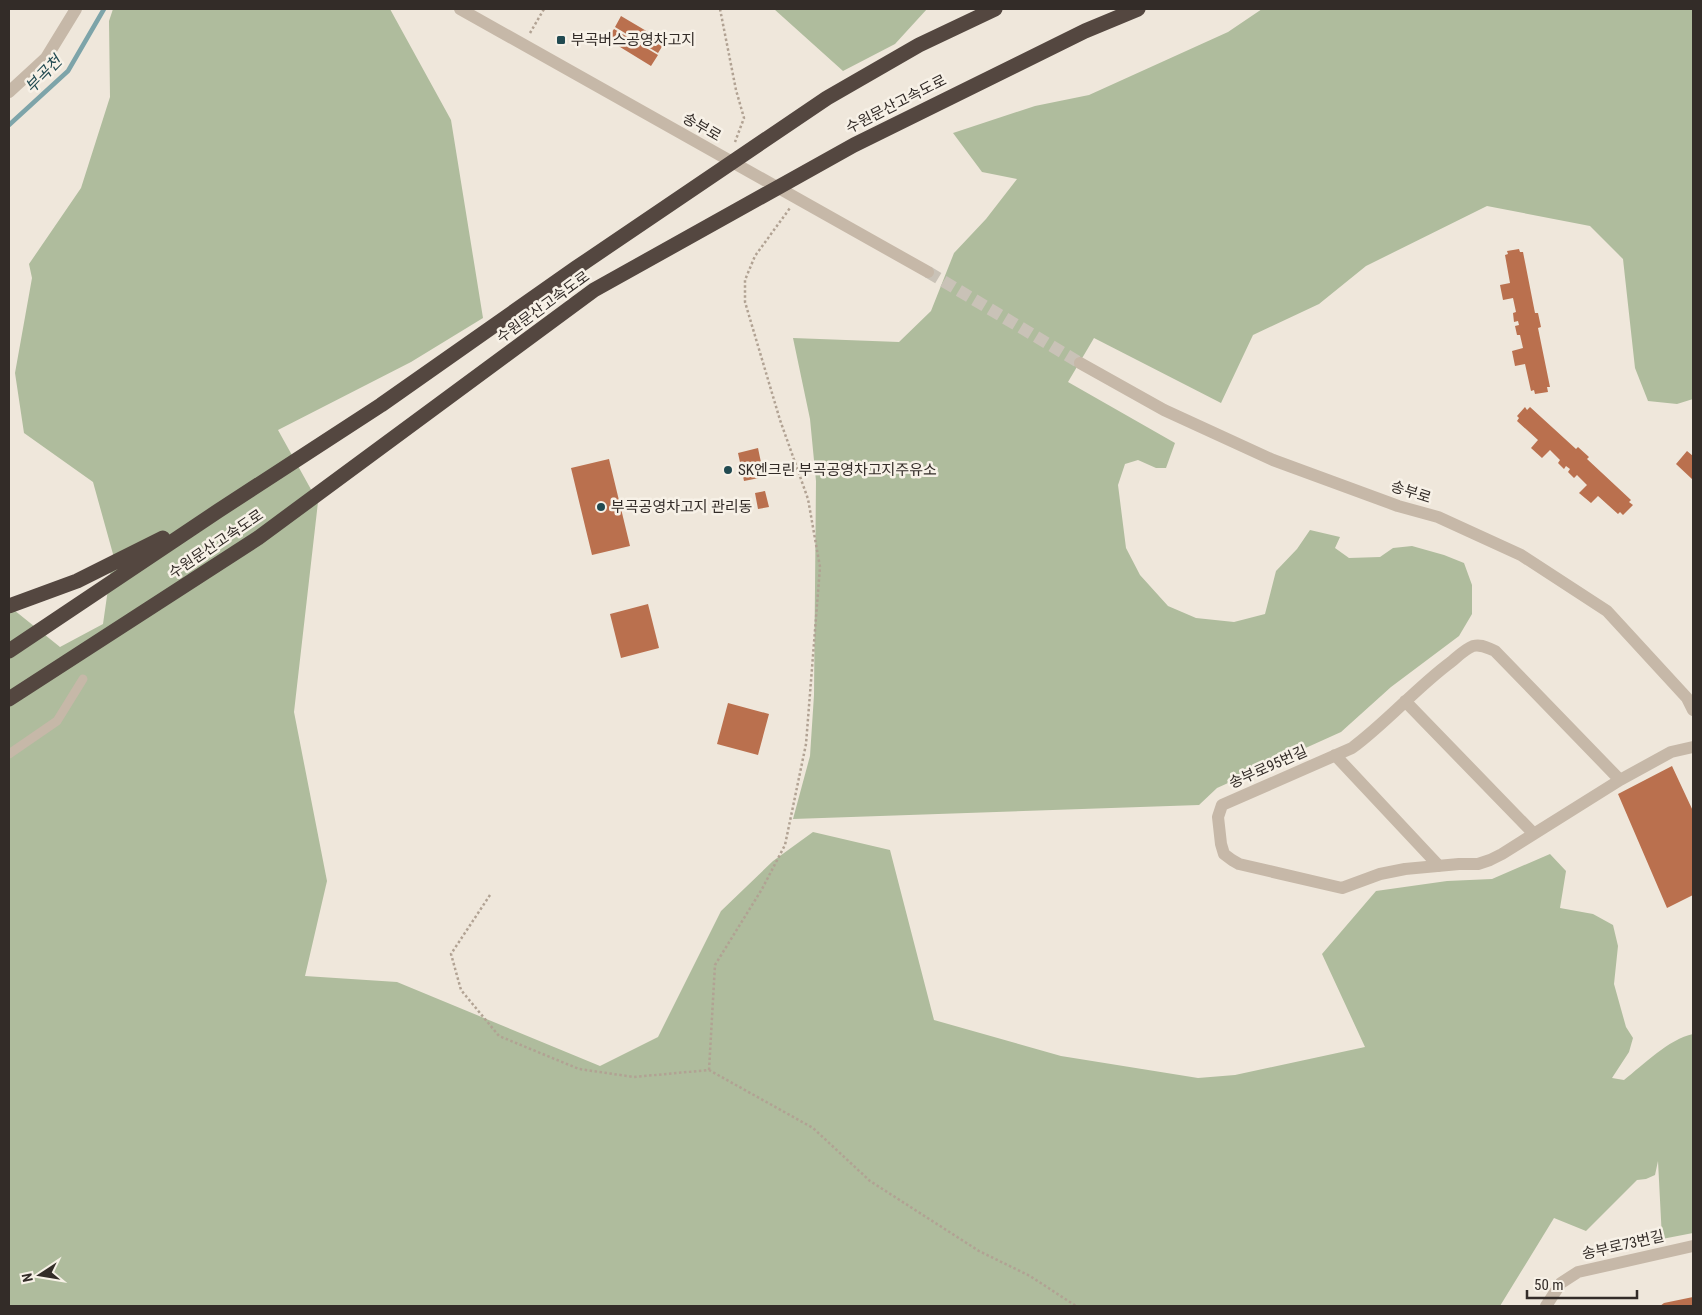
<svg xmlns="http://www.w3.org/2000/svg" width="1702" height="1315" font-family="'Roboto Condensed','Noto Sans KR',sans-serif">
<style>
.green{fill:#afbc9d}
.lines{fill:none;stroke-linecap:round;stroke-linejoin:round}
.stream{stroke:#7da4a9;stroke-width:4.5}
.building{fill:#ba704e}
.tertiary-tunnel{stroke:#c9c2b7;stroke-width:12;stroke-dasharray:12 6;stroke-linecap:butt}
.path{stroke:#b1a293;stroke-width:2.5;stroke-dasharray:2.5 2.5;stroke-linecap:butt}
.service{stroke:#c6b8a8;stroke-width:9}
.minor{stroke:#c6b8a8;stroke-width:12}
.tertiary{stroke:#c6b8a8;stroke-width:12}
.motorway{stroke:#544740;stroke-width:15}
.poi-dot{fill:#214a51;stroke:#f7f1e7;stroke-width:2}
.labels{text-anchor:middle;stroke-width:5;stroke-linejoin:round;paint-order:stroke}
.poi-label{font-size:15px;fill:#332c28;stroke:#f7f1e7;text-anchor:start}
.street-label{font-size:15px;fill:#332c28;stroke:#f7f1e7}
.water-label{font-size:16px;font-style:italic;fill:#214a51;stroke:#f7f1e7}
</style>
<rect width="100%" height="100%" fill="#efe7db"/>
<path class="green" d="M113 9H390L451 120 483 318 411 362 278 430 318 502 294 712 327 881 305 976 397 982 600 1066 658 1037 721 911 773 861 813 832 890 850 934 1020 1061 1056 1198 1078 1235 1075 1365 1047 1322 954 1376 891 1447 881 1492 879 1550 854 1566 871 1560 908 1593 914 1613 925 1618 946 1614 984 1626 1027 1633 1038 1629 1052 1612 1078 1624 1080C1643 1065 1669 1039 1693 1034V1233L1662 1239 1658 1161 1655 1175 1646 1179 1637 1180 1586 1231 1554 1218 1500 1306H9V606L60 647 103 624 113 554 93 482 24 433 15 373 32 278 29 264 81 188 110 97 109 21Z
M774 9H927L895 44 843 71Z
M1262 9H1693V399L1677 404 1648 401 1635 368 1623 259 1590 226 1487 206 1366 266 1319 304 1253 335 1221 403 1094 338 1068 382 1175 443 1166 468H1156L1138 460 1125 464 1118 485 1126 548 1140 575 1168 606 1196 618 1234 622 1265 614 1276 571 1297 549 1310 530 1340 537 1335 548 1349 558 1380 557 1393 548 1412 546 1444 555 1464 563 1472 585V614L1459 636 1391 687 1341 732 1217 788 1199 805 793 819 810 756 814 695 816 481 810 419 793 338 899 342 931 311 954 253 986 219 1017 179 982 172 953 133 1035 106 1089 95 1228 32Z"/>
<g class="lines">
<path class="stream" d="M9 125 68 71 104 9"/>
</g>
<path class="building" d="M621 16 665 42 658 53 615 27Z
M614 29 658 55 651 66 607 39Z
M1519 249 1520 252H1523L1535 313H1538L1541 327 1538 328 1550 387H1547L1548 392 1535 394 1534 390 1531 391 1525 364 1515 366 1512 351 1523 348 1520 335H1517L1515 326 1519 325 1518 321 1514 322 1513 313 1516 312 1513 298 1503 300 1500 285 1510 283 1505 255 1508 254 1507 251Z
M1525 407 1527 410 1530 407 1576 449 1578 447 1589 457 1587 459 1631 500 1629 502 1633 505 1623 515 1620 512 1618 514 1598 496 1591 503 1579 493 1587 485 1577 475 1574 478 1568 472 1570 469 1566 466 1564 469 1558 463 1560 460 1550 450 1542 458 1531 448 1538 440 1517 421 1519 418 1517 416Z
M758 448 764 477 744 481 738 453Z
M1687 451 1693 456V480L1676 464Z
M609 459 630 546 592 555 571 468Z
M765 491 769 507 758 509 755 493Z
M648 604 659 648 621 658 610 614Z
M728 703 769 714 758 755 717 744Z
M1672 766 1693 811V895L1667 908 1618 794Z
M1693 1297V1306H1660L1664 1303Z"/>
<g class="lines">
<path class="tertiary-tunnel" d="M928 272 1080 363"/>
<path class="path" d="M720 9 736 90 744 118 735 142
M530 33 544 9
M490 895 451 954 461 990 499 1036 579 1069 634 1077 709 1070 813 1128 870 1181 979 1251 1030 1276 1076 1306
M709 1070 715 965 762 889 785 845 806 744 820 567 808 499 780 420 745 302V280L755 256 790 208"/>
<path class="service" d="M9 754 57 721 83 679"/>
<path class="minor" d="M9 92 46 58 76 9
M1405 701 1534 834
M1335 755 1439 866
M1620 780 1495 651C1487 648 1482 644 1473 646 1465 649 1457 657 1451 662 1416 688 1387 722 1352 748L1222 805 1218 817 1221 844 1224 854 1232 860 1239 864 1342 888 1380 874 1405 869 1459 864H1478L1490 860 1502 854 1620 780 1671 752 1693 747
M1546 1306 1561 1283 1578 1272 1693 1246"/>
<path class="tertiary" d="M460 9 928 272
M1080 363 1164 410 1273 460 1398 506 1438 517 1521 555 1607 611 1687 698 1693 710"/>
<path class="motorway" d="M9 606 77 581 163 538
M9 651 218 511 381 405 576 268 827 98 919 45 995 9
M9 699 258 538 594 290 854 145 1085 31 1138 9"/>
</g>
<g class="poi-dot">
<rect x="556" y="35" width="10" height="10" rx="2.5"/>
<circle cx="728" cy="470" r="5"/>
<circle cx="601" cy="507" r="5"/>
</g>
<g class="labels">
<g class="poi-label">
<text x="571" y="45">부곡버스공영차고지</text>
<text x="738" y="475">SK엔크린 부곡공영차고지주유소</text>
<text x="611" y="512">부곡공영차고지 관리동</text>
</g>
<g class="street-label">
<text transform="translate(896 104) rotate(-27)" y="5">수원문산고속도로</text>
<text transform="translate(702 127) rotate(30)" y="5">송부로</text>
<text transform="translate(543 307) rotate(-36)" y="5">수원문산고속도로</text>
<text transform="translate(1411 492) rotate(18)" y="5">송부로</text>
<text transform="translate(216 544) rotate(-34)" y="5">수원문산고속도로</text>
<text transform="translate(1268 767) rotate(-24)" y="5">송부로95번길</text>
<text transform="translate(1623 1245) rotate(-13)" y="5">송부로73번길</text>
</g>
<g class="water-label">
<text transform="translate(43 74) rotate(-46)" y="6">부곡천</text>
</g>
</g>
<rect width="1702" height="1315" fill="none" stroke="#332c28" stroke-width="20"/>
<g transform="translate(40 1275) rotate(258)" stroke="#f7f1e7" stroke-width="4" paint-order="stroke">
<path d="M0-4L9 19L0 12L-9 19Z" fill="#332c28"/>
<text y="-8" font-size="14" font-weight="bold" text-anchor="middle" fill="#332c28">N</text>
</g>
<path d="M1527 1290v8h110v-8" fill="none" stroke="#332c28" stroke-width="2.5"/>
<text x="1534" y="1290" font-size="15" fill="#332c28" stroke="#f7f1e7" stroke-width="4" paint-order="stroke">50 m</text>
</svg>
